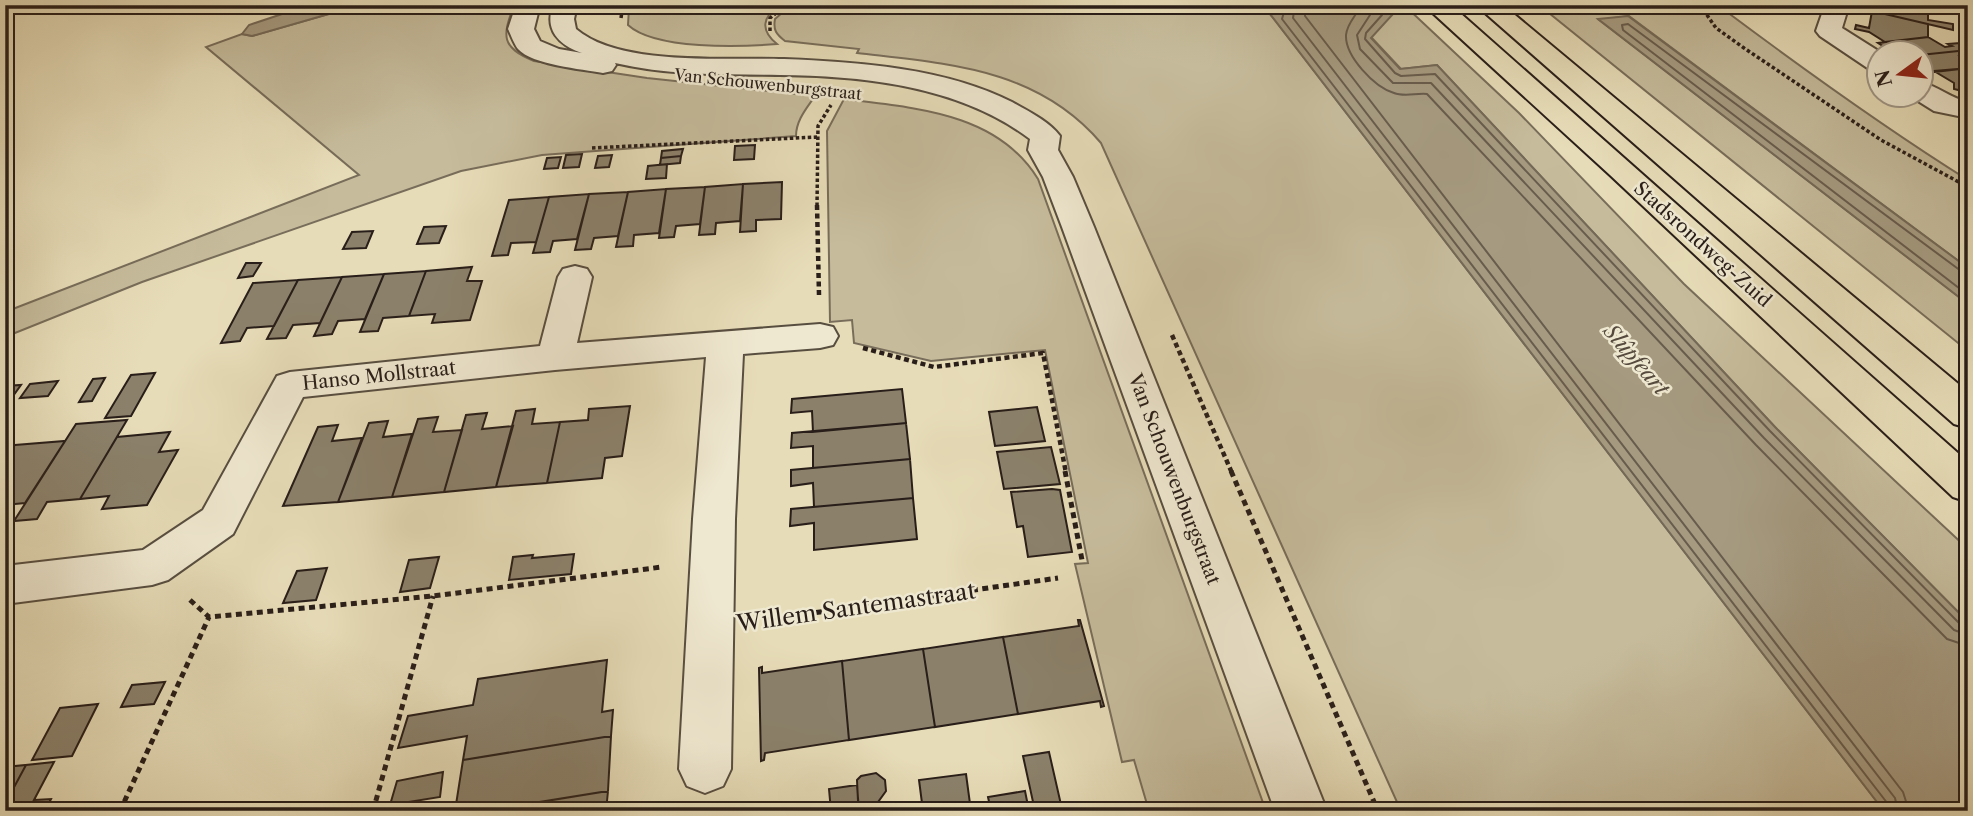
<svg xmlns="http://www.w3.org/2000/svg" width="1973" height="816" font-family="'Libre Caslon Text',serif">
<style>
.green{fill:#c6bc9c;stroke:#786d5a;stroke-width:2}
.water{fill:#a69b81;stroke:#746957;stroke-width:2}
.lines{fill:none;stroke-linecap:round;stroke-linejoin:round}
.shore{stroke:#685c4d;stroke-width:2}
.building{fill:#8b816b;stroke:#291e19;stroke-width:2}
.minor-casing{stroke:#584e40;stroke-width:4}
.highway-casing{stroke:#291e19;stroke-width:4}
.path-far2{stroke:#291e19;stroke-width:3.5;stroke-dasharray:3.5 2.5;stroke-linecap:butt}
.path-far1{stroke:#291e19;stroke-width:4.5;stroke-dasharray:5 3.5;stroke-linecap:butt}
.path{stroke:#291e19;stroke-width:5;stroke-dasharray:6 4.5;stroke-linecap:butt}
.minor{fill:#efe8d0;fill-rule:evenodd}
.highway{fill:#e6dcb7;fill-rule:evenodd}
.labels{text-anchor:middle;stroke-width:5;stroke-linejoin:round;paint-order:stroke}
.far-street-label{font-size:16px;fill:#291e19;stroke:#efe8d0}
.street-label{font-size:19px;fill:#291e19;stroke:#efe8d0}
.water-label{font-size:21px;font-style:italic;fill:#554a3d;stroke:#efe8d0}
.near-street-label{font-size:23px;fill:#291e19;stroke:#efe8d0}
</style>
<rect width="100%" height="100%" fill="#e6dcb7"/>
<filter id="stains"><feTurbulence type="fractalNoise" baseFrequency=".00286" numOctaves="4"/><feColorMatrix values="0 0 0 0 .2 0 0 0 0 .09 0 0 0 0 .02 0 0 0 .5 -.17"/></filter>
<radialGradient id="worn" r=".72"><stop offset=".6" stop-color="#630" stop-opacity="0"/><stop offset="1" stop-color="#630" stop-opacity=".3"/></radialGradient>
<path class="green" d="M360 5H514C502 37 501 47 534 61L647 78 815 96C807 108 796 120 796 136L542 155 461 171 142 282 5 337V312L359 175 206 47 242 34 252 36Z
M633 5H780C762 17 760 30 777 44 741 47 655 50 628 25L629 8Z
M791 5H958L1006 8 1094 5H1310L1267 10 1884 811H1401L1101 143C1037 68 949 64 857 53L859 49 785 41C776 34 773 30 775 19Z
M1385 5H1404L1519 113 1684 284 1968 549V622L1775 427 1437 65 1401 69 1371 37 1392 14Z
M1539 5H1726L1727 12C1806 71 1885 128 1968 180V268L1629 16 1599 20 1968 304V351Z
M844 99C914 108 997 112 1038 179L1266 811H1149L1134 760 1122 762 1075 564 1088 563 1045 350 931 361 854 343 852 320 830 322 827 131Z"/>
<path class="water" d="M309 5H360L252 36 242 34 249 25Z
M1310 5H1385L1393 14 1371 38 1400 69 1437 65 1775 427 1968 622V811H1884L1267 10Z
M1628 16 1968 268V304L1598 19Z"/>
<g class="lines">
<path class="shore" d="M1286 5 1282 19 1888 804 1889 811
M1295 5 1293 18 1895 798 1898 811
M1305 5V16L1903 792 1909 811
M1361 5C1357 15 1347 23 1346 35 1345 56 1374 87 1394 93 1404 97 1416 93 1427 94L1756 445 1947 639 1968 646
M1372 5 1370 15 1357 35 1360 49 1393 83H1431L1764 438 1954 630 1968 635
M1380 5 1382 15 1366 33 1365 39 1395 73 1401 76 1435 74 1770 431 1960 624 1968 627
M1968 273 1961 271 1628 24 1622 25 1623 30 1968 295"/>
</g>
<path class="building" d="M1873 5H1895L1928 12V20L1953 24V30L1872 11Z
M1895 5H1929L1928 12Z
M1872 11 1928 24V37L1885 42 1869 32 1855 29 1856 25 1869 28Z
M1928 37 1945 47 1952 46 1948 44 1960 43 1968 50 1920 55V52L1889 50 1878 43Z
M1968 50V55L1960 56 1968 61V68L1926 73 1920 69 1923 65 1920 55Z
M1968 68 1966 92 1954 89V83L1934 71Z
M755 145 754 159 734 160 735 146Z
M683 149 681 156 661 158 662 151Z
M582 154 579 167 563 168 566 155Z
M612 155 609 167 595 168 598 156Z
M681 156 680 163 660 165 661 158Z
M561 157 558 168 544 169 547 158Z
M667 164 666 178 646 179 648 166Z
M782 182 781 219 756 220V231L740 232 743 184Z
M743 184 740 221 716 223 715 234 699 235 705 187Z
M705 187 700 224 676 226 674 237 659 238 666 189Z
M666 189 659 233 634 235 633 246 616 247 628 192Z
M628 192 618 236 594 238 591 249 575 250 589 194Z
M589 194 577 239 553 241 550 252 533 253 549 197Z
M549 197 536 242 511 243 508 255 492 256 509 200Z
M446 226 439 243 417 244 424 227Z
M373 231 366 248 343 249 352 232Z
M246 263H261L253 276 238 278Z
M472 267 467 281H482L470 320 432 323 435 314 409 316 426 271Z
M426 271 409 316 383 318 378 331 360 332 384 274Z
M384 274 365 319 338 321 332 334 314 336 342 277Z
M342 277 320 323 293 325 286 338 267 339 298 280Z
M298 280 274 326 247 328 240 341 221 343 253 283Z
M155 373 131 416 105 418 131 375Z
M105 378 92 401 79 402 93 379Z
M58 381 48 396 20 398 30 384Z
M21 385 13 396 5 397V386Z
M902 389 906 423 813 432 812 411 791 413 792 399Z
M630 406 622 456 605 458 602 478 547 483 560 422 588 420 589 409Z
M1037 407 1045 441 995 446 989 412Z
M535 409 532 424 560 422 547 483 496 487 516 411Z
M487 413 482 429 513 426 496 487 444 492 466 415Z
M438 417 433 432 462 430 444 492 392 497 418 419Z
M127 420 80 499 47 502 37 519 14 521 76 424Z
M388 421 383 437 412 434 392 497 338 502 369 423Z
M906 423 910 459 813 468V446L791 448 792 433Z
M338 425 332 441 362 438 338 502 283 506 318 427Z
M170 432 159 452 178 450 147 505 102 509 109 496 80 499 117 437Z
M65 441 25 503 5 505V458L15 445Z
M1051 447 1060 484 1004 489 997 452Z
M910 459 913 498 814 507 813 483 791 486V470Z
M1052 489 1060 490 1072 552 1028 557 1023 526 1017 527 1011 492Z
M913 498 917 539 814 550V523L790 526 791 509Z
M574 554 571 574 509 580 513 557 533 555 532 558Z
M439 557 430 588 400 592 409 560Z
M327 568 316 600 283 603 297 571Z
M1078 620H1080L1104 706 1101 707 1100 701 1018 714 1003 637 1079 626Z
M1003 637 1018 714 935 727 923 649Z
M923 649 935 727 849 740 842 661Z
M607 660 602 712 613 710 611 736 463 760 467 736 398 748 408 716 473 705 478 679Z
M842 661 849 740 765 753 764 760 761 761 759 668 762 667V673Z
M165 682 154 704 121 707 132 685Z
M98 704 72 756 32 760 60 708Z
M611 736 608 791 484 811H455L463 760Z
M1049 752 1062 809 1035 811 1023 756Z
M54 762 34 800 51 799 45 811H5V804L26 765Z
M26 765 5 804V767Z
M443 772 440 797 390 805 397 781Z
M876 773 885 780 886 791 878 802 864 805 858 801 857 780 861 776Z
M966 774 971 811H923L919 780Z
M857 785 859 811H831L829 789Z
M608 791 606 811H484Z
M1025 791 1029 811H991L988 797Z"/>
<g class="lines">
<defs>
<path id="minor" d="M516 5H540L534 29 540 41 559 49 582 53C559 45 544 30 553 5H577L574 19 576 29C620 67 729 57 784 59 859 62 945 68 1012 102 1028 111 1049 121 1060 136L1058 150 1073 177 1094 227 1327 811H1275L1062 227 1043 177 1028 150 1030 139C960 86 865 76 780 75 724 74 670 76 615 63L616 65 612 71 603 73C582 69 532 65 518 49 514 44 511 35 508 29Z
M1825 5H1849L1842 28 1880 52 1878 71 1869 69 1820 36 1816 31Z
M1920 82C1938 86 1950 98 1968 102V118L1934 111 1910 96 1920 94Z
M575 266 587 269 592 277 577 343 820 324 833 327 838 336 833 345 820 348 743 354 735 519 731 769 723 786 705 793 687 786 679 769 693 519 706 357 555 370 303 397 233 534 168 580 152 585 5 604V566L143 550 203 510 277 376 290 372 540 346 558 277 563 269Z"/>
<path id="highway" d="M1424 5H1451L1968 462V502L1953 497 1610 175Z
M1476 5H1503L1968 392V428L1954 424Z"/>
</defs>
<use href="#minor" class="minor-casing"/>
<use href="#highway" class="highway-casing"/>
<path class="path-far2" d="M1700 5 1716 28 1744 48 1881 140 1968 187
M621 18 623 5
M770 31V18L786 5
M592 148 817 137
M817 206 818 126 831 105"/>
<path class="path-far1" d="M817 205 819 295
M1172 335 1232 473
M863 348 934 367 1043 353 1066 473"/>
<path class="path" d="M1065 471 1082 560
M1231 471 1378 811
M190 600 209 617 433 596 662 567
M764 620 1058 578
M120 811 209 617
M373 811 433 596"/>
<use href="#minor" class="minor"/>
<use href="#highway" class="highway"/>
</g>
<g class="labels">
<g class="far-street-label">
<text transform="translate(768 84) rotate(6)" y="6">Van Schouwenburgstraat</text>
</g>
<g class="street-label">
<text transform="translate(1703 244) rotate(42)" y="7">Stadsrondweg-Zuid</text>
<text transform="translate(379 375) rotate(-6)" y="7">Hanso Mollstraat</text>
<text transform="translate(1175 479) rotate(69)" y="7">Van Schouwenburgstraat</text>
</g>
<g class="water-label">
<text transform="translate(1636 360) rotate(49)" y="7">Slûpfeart</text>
</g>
<g class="near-street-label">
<text transform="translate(856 607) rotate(-8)" y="8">Willem Santemastraat</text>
</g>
</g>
<rect width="1973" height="816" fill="none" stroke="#e6dcb7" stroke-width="28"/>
<rect x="7" y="7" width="1959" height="802" fill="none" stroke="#291e19" stroke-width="3.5"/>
<rect x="14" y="14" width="1945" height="788" fill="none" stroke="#291e19" stroke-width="2"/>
<g transform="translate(1900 74) rotate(255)"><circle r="33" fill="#efe8d0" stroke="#a09787" stroke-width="2"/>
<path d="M0-5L12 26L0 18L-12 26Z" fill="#8f2418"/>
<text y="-10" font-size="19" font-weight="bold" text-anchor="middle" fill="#291e19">N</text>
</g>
<rect width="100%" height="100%" filter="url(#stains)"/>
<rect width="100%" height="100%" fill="url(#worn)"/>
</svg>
